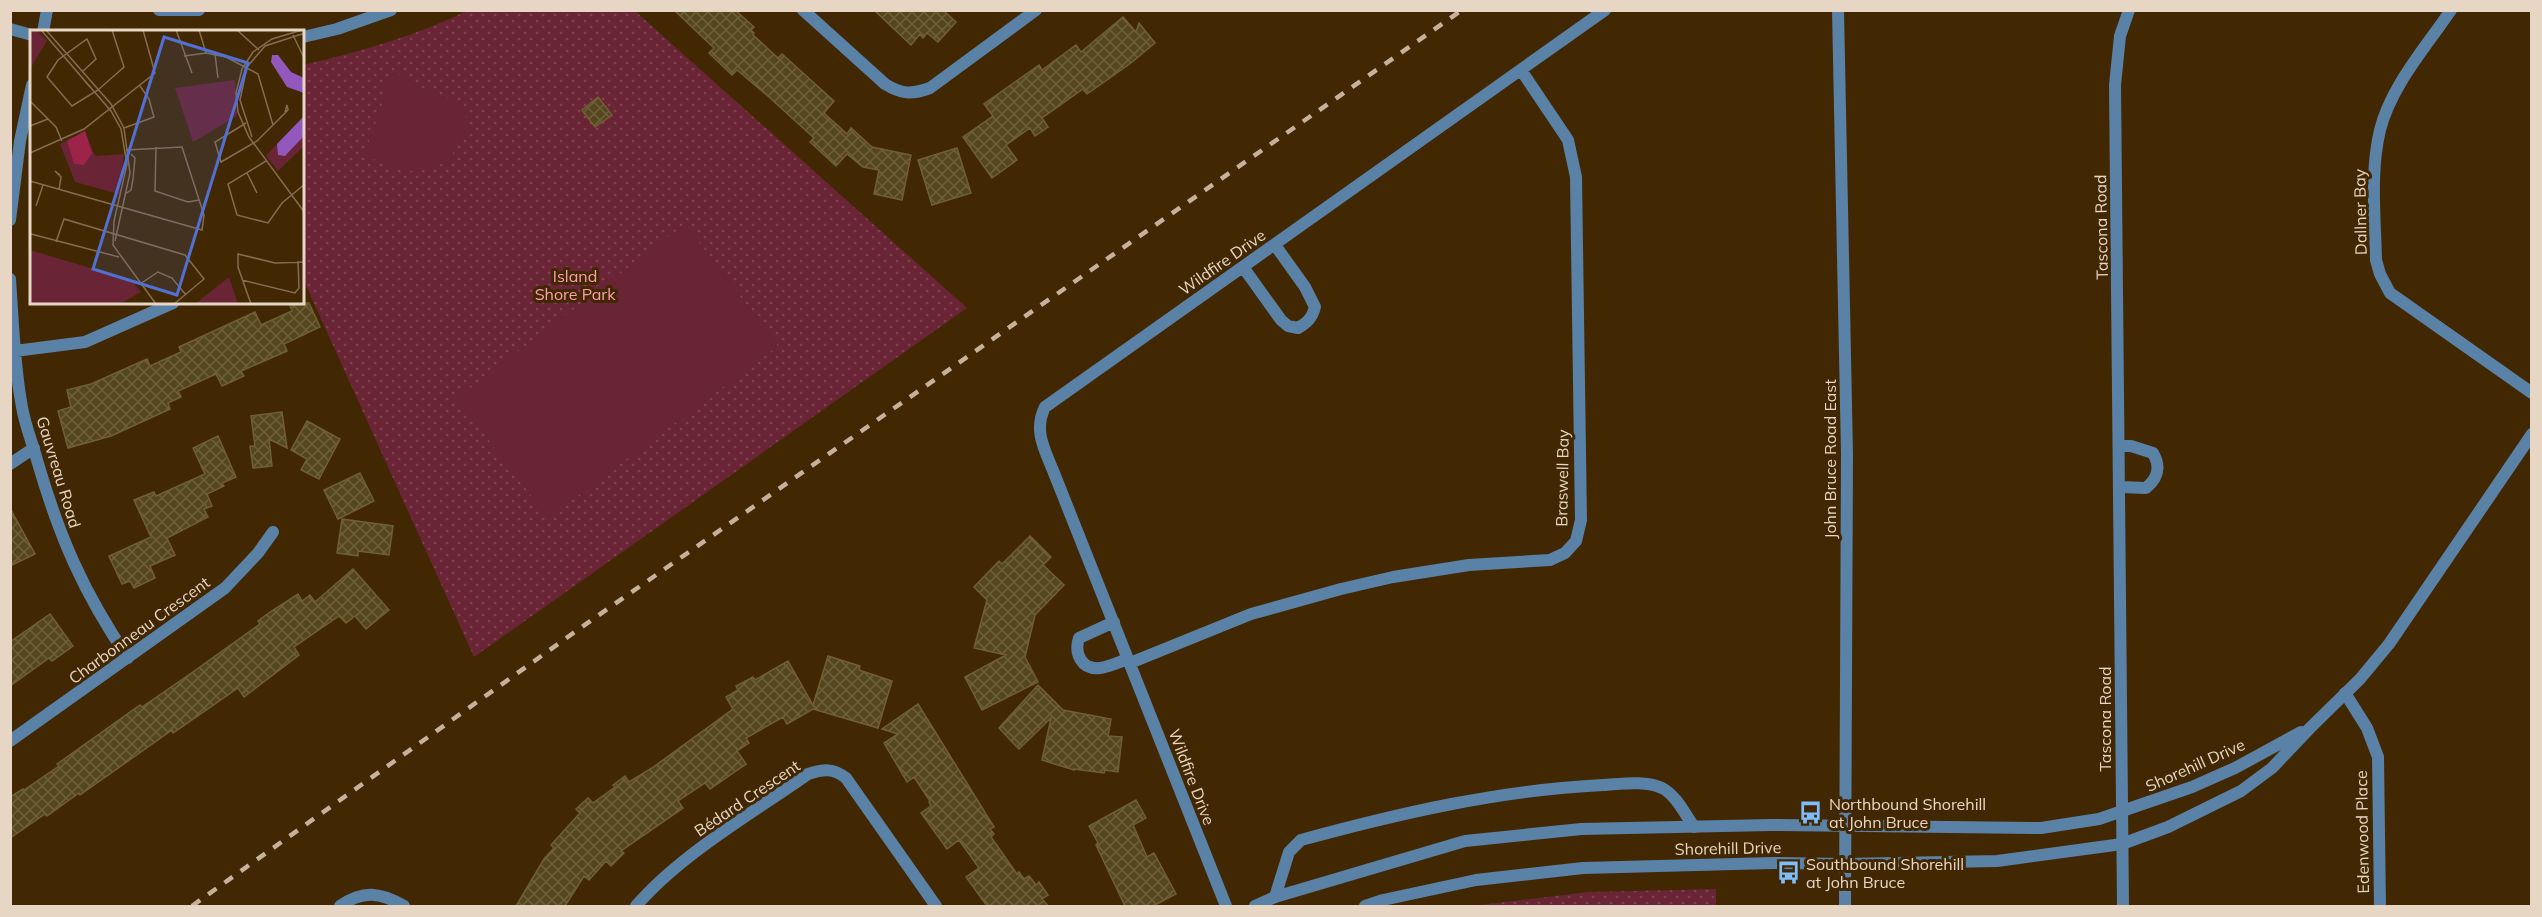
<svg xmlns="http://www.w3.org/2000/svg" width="2542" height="917" font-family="Mulish,sans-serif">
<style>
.grass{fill:url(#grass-dots)}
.pitch{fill:#692435}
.building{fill:url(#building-cross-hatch);stroke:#705f35;stroke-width:1.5}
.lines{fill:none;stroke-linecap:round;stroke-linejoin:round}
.minor{stroke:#5a81a6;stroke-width:12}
.tertiary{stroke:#5a81a6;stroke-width:12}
.rail{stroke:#c5b19c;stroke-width:4.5;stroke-dasharray:10 10;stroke-linecap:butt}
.labels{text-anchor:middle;stroke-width:6;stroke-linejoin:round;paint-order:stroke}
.street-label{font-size:16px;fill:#e8d6c4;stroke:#422703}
.park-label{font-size:16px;fill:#fd9fb0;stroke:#422703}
.poi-label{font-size:16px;fill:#e8d6c4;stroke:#422703;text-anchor:start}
.inset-road{fill:none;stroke:#846d50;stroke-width:1.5}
.view{fill:#5070d3;fill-opacity:0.15;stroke:#5070d3;stroke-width:3}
.inset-edge{fill:none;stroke:#e8d6c4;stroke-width:3}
</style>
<defs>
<pattern id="grass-dots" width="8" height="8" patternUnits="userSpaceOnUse" patternTransform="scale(1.5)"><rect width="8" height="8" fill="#692435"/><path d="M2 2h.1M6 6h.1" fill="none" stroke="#7e4351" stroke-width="1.8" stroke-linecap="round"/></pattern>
<pattern id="building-cross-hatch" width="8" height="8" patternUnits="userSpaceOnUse" patternTransform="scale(1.5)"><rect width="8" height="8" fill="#56461d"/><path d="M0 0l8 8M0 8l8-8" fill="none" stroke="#6e603c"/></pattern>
</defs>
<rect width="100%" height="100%" fill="#422703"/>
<path class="grass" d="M467 11H635L967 308 474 657 303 279V65C360 52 414 36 467 11Z
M1716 889V906H1472L1589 892Z"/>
<path class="pitch" d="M403 74 413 84 463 105 468 127C461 140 454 158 440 165 414 177 385 170 365 152L385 96 382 84 390 75Z
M685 224 778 346 548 518 457 398Z"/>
<path class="building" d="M674 10H735L754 27 751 30 754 33 753 35 778 58 782 54 834 101 824 113 847 134 851 128 872 147 911 155 902 200 874 194 879 170 863 167 847 154 836 166 810 142 814 138 769 97 737 70 732 75 709 53 714 48Z
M874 10H943L956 22 938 42 927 33 923 38 920 34 911 45Z
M1123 17 1136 32 1139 23 1155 43 1131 63 1087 94 1083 89 1042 118 1048 127 1035 136 1030 128 1006 145 1017 160 992 178 963 137 993 116 984 104 1039 65 1042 70 1076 45 1081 52Z
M598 97 612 115 595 127 582 110Z
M957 148 971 193 932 205 918 160Z
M289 303H309L320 327 284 344 287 351 241 371 244 376 222 386 216 374 178 391 181 397 168 403 170 409 111 436 68 448 58 411 71 407 67 390 91 384 147 359 150 366 181 352 179 347 255 312 261 325 292 311Z
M282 412 287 448 269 439 272 466 253 468 250 446H255L251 416Z
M307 421 340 439 319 479 301 470 307 459 291 450Z
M218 436 236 477 222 483 224 486 207 494 212 506 204 509 208 517 167 538 175 555 150 566 155 578 134 588 130 581 122 584 109 556 151 537 134 500 154 492 156 496 205 474 193 448Z
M360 473 374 501 338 519 324 490Z
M10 508 35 554 10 566Z
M342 519 393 526 389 555 358 551V556L337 553Z
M1030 536 1051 557 1043 565 1064 585 1035 615 1025 657 1038 682 982 710 965 677 1006 655 974 648 987 600 974 587 999 561 1002 564Z
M353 569 389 610 366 629 355 616 346 623 339 616 294 647 299 655 244 697 238 688 173 733 172 730 80 795 79 793 47 816 45 814 10 838V797L23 789 24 790 59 766 57 764 140 705 142 707 190 674 260 624 258 621 270 612 298 594 302 601 310 595 315 602Z
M50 614 73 646 52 661 49 658 10 686V642Z
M828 656 860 666 859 670 892 681 878 728 813 709 787 724 783 717 746 738 749 743 737 751 746 764 710 789 705 783 678 801 683 808 621 851 624 853 611 866 606 861 589 880 584 876 565 906H516L544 859 554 848 551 845 580 813 576 809 588 798 593 803 615 787 613 785 625 776 629 782 652 768 733 709 726 697 738 690 736 686 753 677 755 680 788 661 813 705Z
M1038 685 1063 710 1111 719 1108 736 1122 737 1118 772 1105 770 1104 773 1074 769V770L1042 760 1051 718 1019 749 1012 742 999 728Z
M918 704 994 827 990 829 994 834 991 837 1017 874 1019 872 1024 879 1029 876 1036 885 1039 882 1048 895 1042 899 1048 906H987L966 877 979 868 959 840 947 849 921 813 931 806 929 802 930 801 914 777 907 782 884 743 898 734 882 729Z
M1136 800 1146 818 1133 825 1147 857 1154 853 1176 894 1153 906H1125L1096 845 1098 843 1089 826Z"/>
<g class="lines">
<path class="minor" d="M803 10 885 84C901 94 911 95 930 88L1036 10
M1838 10 1847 454 1845 906
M2451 10C2426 47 2391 86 2380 130 2370 172 2375 217 2376 260L2380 274 2390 293 2532 393
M43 32 47 10
M10 220 20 141 32 85
M1243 267 1281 320 1288 326 1298 328C1308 322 1312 318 1315 307L1305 287 1275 245
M10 279C13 321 14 365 22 407 25 425 32 442 37 460 59 536 83 592 128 658
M15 351 85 342 173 303
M2120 446H2131L2153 453C2161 467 2158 478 2146 488L2121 487
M10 464 34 448
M1114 622 1079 638C1074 653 1081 670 1100 668 1109 667 1119 662 1128 659
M1130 663 1251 614 1341 589 1393 577 1469 565 1550 560 1565 553 1576 541 1581 520 1576 177 1568 140 1521 70
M2345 693 2367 728 2378 757 2380 906
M10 741 225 588 258 553 273 532
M1275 897 1289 852 1301 840C1400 813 1500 790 1603 785 1621 784 1645 780 1662 788 1676 795 1685 814 1694 827
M340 906C363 890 380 892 404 906
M636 906C681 854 751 814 808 774 824 769 833 768 846 778L936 906
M1226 906 1054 473C1045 450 1033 431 1045 407L1605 10
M2123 906 2115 85 2120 36 2129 10"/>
<path class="tertiary" d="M159 10H199
M10 29 32 35
M303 37 337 29 391 10
M1255 906 1275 897 1465 841 1581 829 1771 825 2041 828 2099 819 2192 787 2235 768 2301 732
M1365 906 1383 900 1476 880 1583 868 1773 863 1844 864 1997 861 2122 844 2168 827 2241 791 2272 768 2310 728 2360 679 2389 644 2532 434"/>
<path class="rail" d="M192 906 579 629 1462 10"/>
</g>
<defs>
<symbol id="bus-bare" viewBox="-9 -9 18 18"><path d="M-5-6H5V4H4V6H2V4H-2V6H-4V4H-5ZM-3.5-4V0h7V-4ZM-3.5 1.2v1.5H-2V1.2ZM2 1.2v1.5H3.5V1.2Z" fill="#7ebdf9" stroke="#422703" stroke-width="2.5" paint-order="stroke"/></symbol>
</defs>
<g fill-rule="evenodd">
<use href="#bus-bare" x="1794" y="796" width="33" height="33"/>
<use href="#bus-bare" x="1772" y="856" width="33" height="33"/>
</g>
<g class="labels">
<g class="street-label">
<text transform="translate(2360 212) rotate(-91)" y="6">Dallner Bay</text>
<text transform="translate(2101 227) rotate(-91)" y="6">Tascona Road</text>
<text transform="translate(1222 262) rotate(-35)" y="6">Wildfire Drive</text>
<text transform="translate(1830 459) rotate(-90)" y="6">John Bruce Road East</text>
<text transform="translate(59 472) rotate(73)" y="6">Gauvreau Road</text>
<text transform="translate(1562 478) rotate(-89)" y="6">Braswell Bay</text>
<text transform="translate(139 630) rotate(-36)" y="6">Charbonneau Crescent</text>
<text transform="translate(2105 719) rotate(-90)" y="6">Tascona Road</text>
<text transform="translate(2195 765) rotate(-24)" y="6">Shorehill Drive</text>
<text transform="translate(1192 777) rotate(69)" y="6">Wildfire Drive</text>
<text transform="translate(747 798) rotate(-34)" y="6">Bédard Crescent</text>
<text transform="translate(2362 832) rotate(-91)" y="6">Edenwood Place</text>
<text transform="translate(1728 848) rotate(-1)" y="6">Shorehill Drive</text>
</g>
<g class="park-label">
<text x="575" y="282">Island<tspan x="575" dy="18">Shore Park</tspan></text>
</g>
<g class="poi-label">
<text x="1829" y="810">Northbound Shorehill<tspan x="1829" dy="18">at John Bruce</tspan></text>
<text x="1806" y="870">Southbound Shorehill<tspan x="1806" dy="18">at John Bruce</tspan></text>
</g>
</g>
<g transform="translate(30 30)">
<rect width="274" height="274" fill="#422703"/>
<path d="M0 0H7L17 11 0 39ZM205 50 207 86 163 112 145 58ZM55 101 65 126 94 124 89 164 45 152 30 114ZM274 106V116L248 141 236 126 247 114 257 124ZM0 220 101 250 111 262 90 274H0ZM199 247 208 274H165Z" fill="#692435"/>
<path d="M55 101 62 123 54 135 44 134 37 111Z" fill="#9e2349"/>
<path d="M169 63 178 89 165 94 155 68ZM62 133 89 141 84 157 58 149Z" fill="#692435"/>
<path d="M242 25H248L261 42 274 48V63L257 57 241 32ZM274 86V106L255 126 248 125 247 114Z" fill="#9258be"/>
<path class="inset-road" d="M11 0 81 81 91 99 97 134 84 191 83 215 126 274M16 0 81 74 94 98 100 143 85 211M146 0 162 43M169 0 176 23M207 0 229 20M272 0 242 9 223 22 212 39 206 63 208 82 219 107 275 183M263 5 275 30M185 24 188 48M154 26 176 23 196 27 228 44 243 95M37 30 60 57M52 42 66 29 57 9 28 30 17 47 42 76 68 60 94 37 82 0M0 71 26 97 32 111M216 93 185 112 191 132 227 111 258 80 257 75 255 82M0 96 18 89M94 98 124 87 119 69 110 56M222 107 210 70 217 37 235 16 275 3M126 117 125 161 158 172 169 170M0 123 54 99 125 43 113 0M236 131 198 154 207 185 238 193 252 173 275 154M217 143 227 163M0 151 172 200 174 185 152 117 96 120M29 160 31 147 25 141 30 145M95 164 101 160 103 149 105 128 101 124M8 170 6 176 13 155M1 204 89 227M26 212 34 189 155 225 174 249 144 274M212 250 265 263 269 258 268 231M110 254 128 242 142 248 156 265M221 274 208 237V224L245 233 275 232"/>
<path class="view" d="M134 7 218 33 147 265 63 239Z"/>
<rect width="274" height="274" class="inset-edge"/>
</g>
<rect width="2542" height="917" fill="none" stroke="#e8d6c4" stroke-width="24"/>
</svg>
